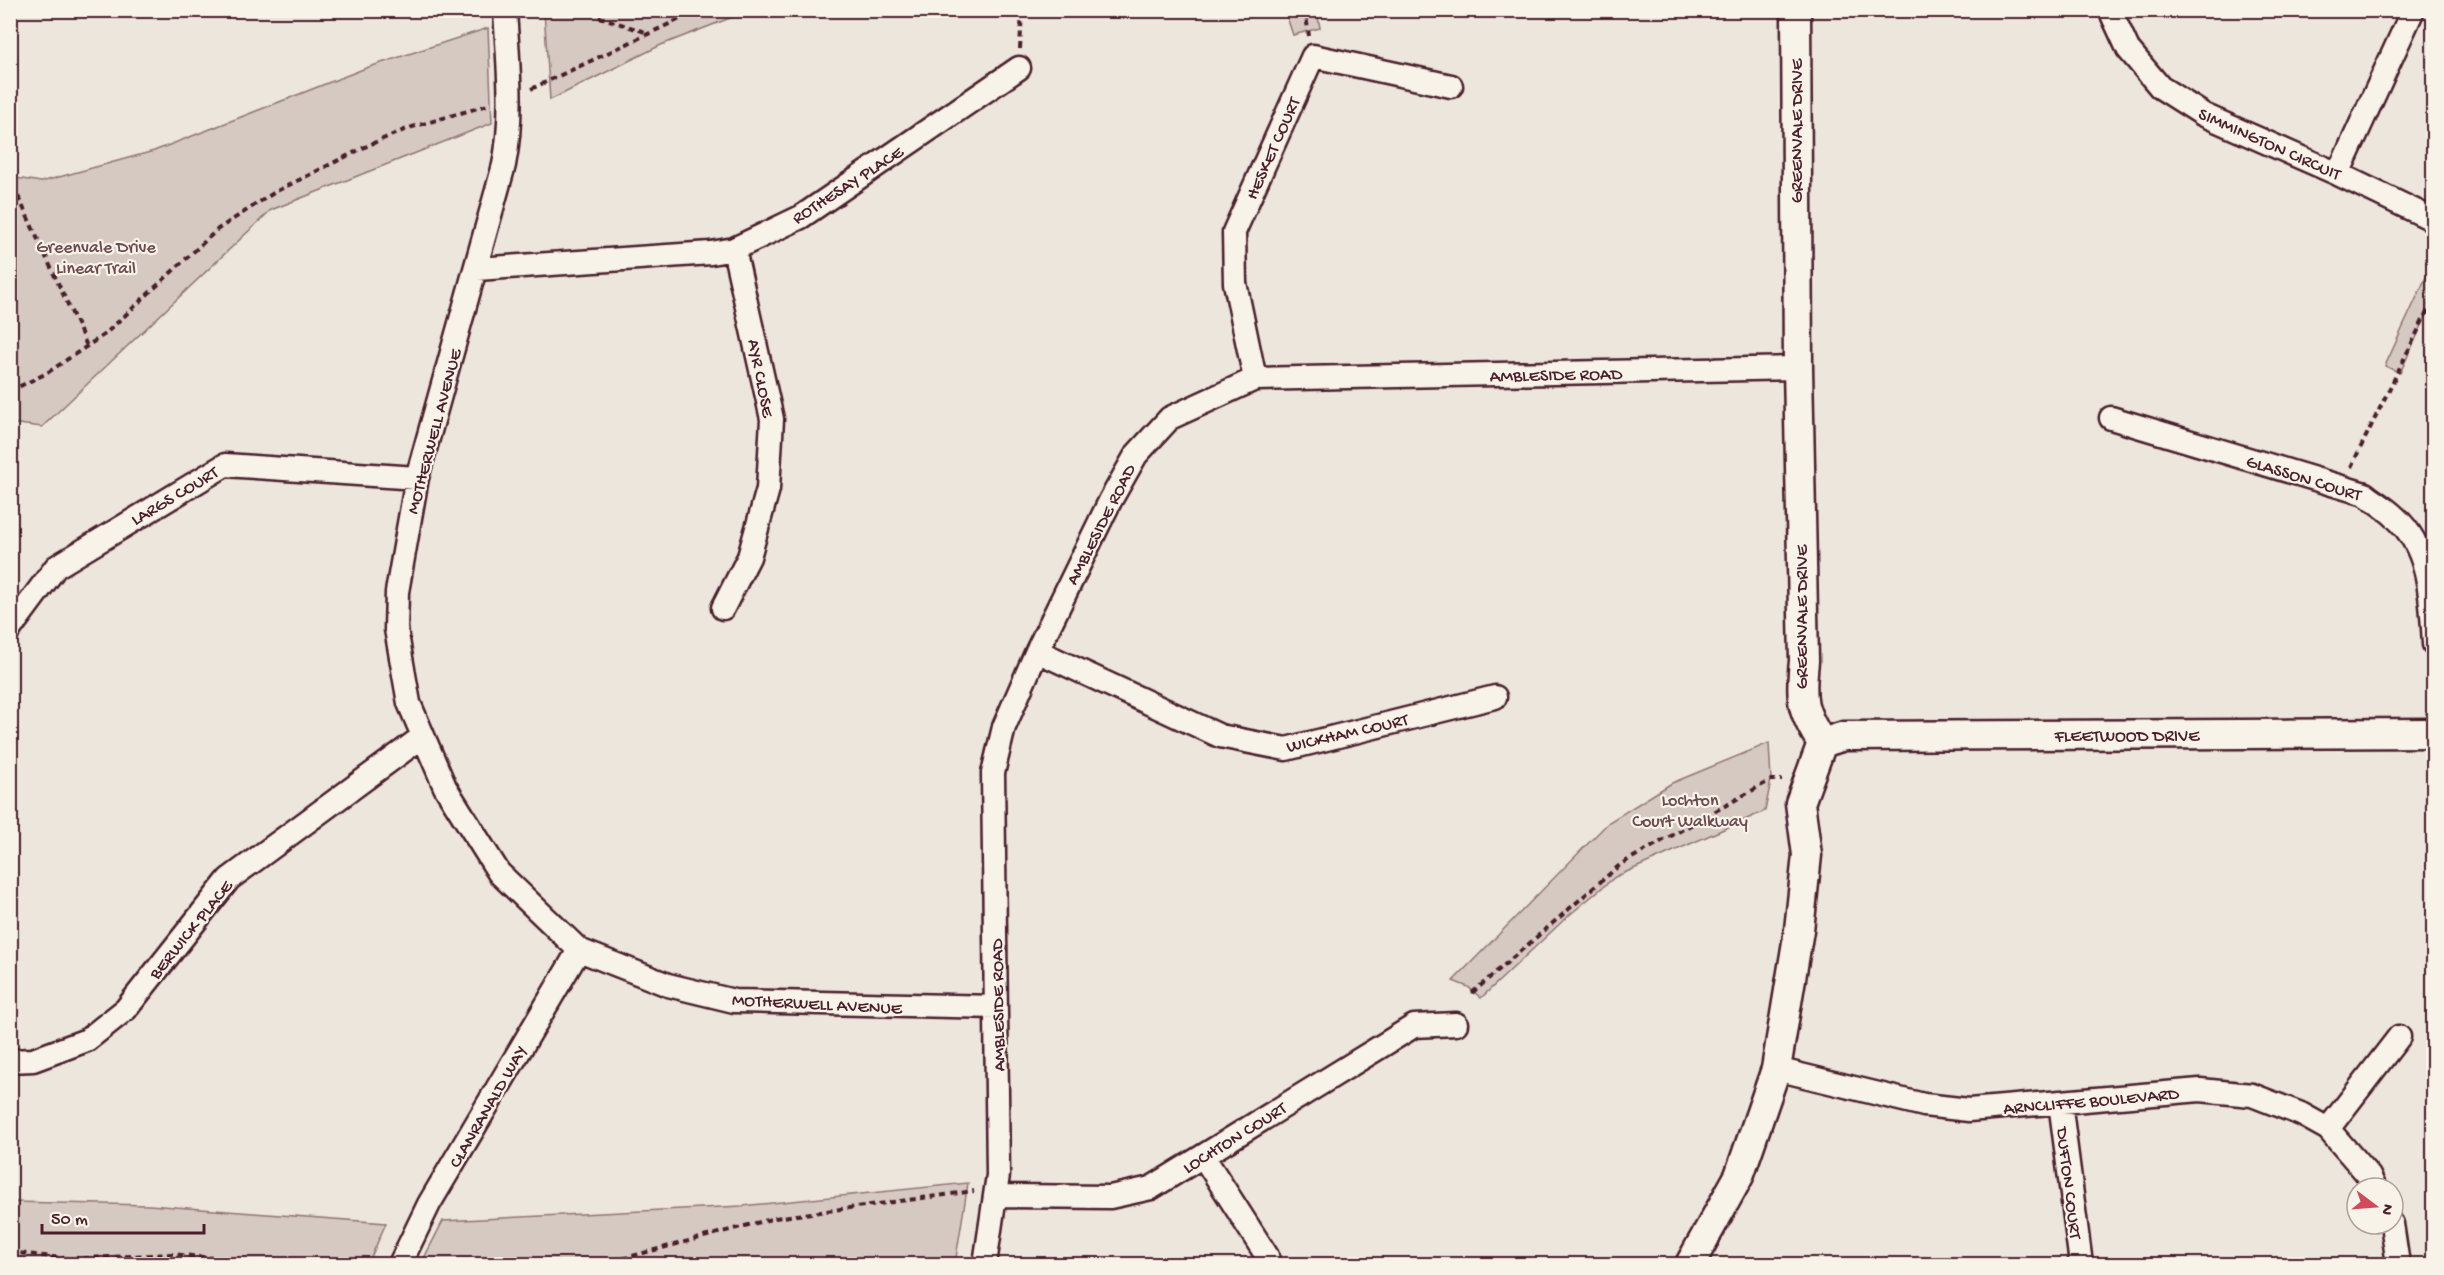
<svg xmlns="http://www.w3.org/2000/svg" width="2444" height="1275" font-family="'Gochi Hand',sans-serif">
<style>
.green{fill:#d5c9c2;stroke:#907476;stroke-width:1.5}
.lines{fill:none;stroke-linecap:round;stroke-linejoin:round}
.minor-casing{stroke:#4a1f2b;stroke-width:27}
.tertiary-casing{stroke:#4a1f2b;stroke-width:33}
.path{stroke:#4a1f2b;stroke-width:4;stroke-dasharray:6 4.5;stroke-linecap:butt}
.minor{stroke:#f7f3e8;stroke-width:22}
.tertiary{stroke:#f7f3e8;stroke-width:28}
.labels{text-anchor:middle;stroke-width:4.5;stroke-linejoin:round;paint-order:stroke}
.street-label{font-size:18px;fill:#4a1f2b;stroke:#f7f3e8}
.park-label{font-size:18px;fill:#6d4a51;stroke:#f7f3e8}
</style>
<rect width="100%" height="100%" fill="#ece6dd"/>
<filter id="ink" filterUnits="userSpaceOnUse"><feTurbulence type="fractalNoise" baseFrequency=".0167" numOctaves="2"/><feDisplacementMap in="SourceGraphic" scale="12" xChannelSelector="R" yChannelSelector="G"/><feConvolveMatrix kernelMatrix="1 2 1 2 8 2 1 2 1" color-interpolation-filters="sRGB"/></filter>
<g filter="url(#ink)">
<path class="green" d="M544 11V10L748 11 661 45 550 100Z
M1285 11H1317L1320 28 1293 35Z
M488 28 492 123 271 210 42 427 11 423V181L16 178 41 182 154 151 366 68Z
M2433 262V301L2400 373 2385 366Z
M1769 743 1771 780 1765 811 1615 877 1567 917 1481 998 1468 987 1453 981 1609 822 1672 783Z
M968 1183 955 1264H421L443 1221 742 1206Z
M11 1202 149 1205 386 1223 368 1264H11Z"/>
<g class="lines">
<defs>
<path id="minor" d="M505 10C508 62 514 114 504 165L417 478 397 592 396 629 409 703 445 787 499 873 579 950 668 985 734 1001 996 1007
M2110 10 2128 49 2160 87 2204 115 2338 174 2434 220
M2338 174 2413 10
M477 269 711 253 734 249 801 217 1019 68
M1255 379 1235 283 1234 232 1313 56 1451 86
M2111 418 2365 494C2375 502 2386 508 2395 517 2431 549 2431 600 2434 644
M723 608 749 557 768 489 772 419 734 249
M10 629 56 567 225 465 417 478
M1037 651 1220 736 1286 749 1495 697
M10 1061 33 1060 87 1040 126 1009 229 879 422 737
M1776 1069 1924 1105 1969 1110 2200 1090 2252 1095 2301 1114 2328 1129 2369 1176 2375 1188
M2060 1102 2081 1264
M2328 1129 2399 1037
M1203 1156 1267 1256 1269 1264
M996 1196 1110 1197 1151 1188 1414 1026 1456 1024
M2392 1224 2398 1264
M400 1264 429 1204 579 950
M985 1264 998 1175 993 773 1004 727 1037 651 1110 501 1136 455 1170 418 1255 379 1798 368"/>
<path id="tertiary" d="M1796 10 1798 368 1804 661C1800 699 1801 710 1822 743
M1822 743 1844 736 2434 733
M1690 1264 1739 1176 1776 1069 1799 930 1807 855 1800 803 1822 743"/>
</defs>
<use href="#minor" class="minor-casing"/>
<use href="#tertiary" class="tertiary-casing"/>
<path class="path" d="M579 10 648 33
M1305 10 1309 36
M1020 49 1022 10
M531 89 699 10
M10 190 18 196 87 346
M10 391 47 373 105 334 218 229 275 192 371 144 409 128 488 105
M2351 467 2434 298
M1472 993 1621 864 1771 780H1782
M10 1252 70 1259 172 1254 273 1264 381 1263
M602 1264 775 1218 974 1191"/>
<use href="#minor" class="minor"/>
<use href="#tertiary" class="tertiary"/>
</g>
</g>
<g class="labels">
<g class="street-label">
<text transform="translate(1796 131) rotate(-90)" y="6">GREENVALE DRIVE</text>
<text transform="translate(2270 143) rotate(24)" y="6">SIMMINGTON CIRCUIT</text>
<text transform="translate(1272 148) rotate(-66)" y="6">HESKET COURT</text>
<text transform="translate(847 184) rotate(-33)" y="6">ROTHESAY PLACE</text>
<text transform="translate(1556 374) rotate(-1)" y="6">AMBLESIDE ROAD</text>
<text transform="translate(762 378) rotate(79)" y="6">AYR CLOSE</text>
<text transform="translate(433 431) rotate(-75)" y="6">MOTHERWELL AVENUE</text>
<text transform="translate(2304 477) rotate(17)" y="6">GLASSON COURT</text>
<text transform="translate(174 495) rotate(-31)" y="6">LARGS COURT</text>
<text transform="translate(1100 524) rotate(-63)" y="6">AMBLESIDE ROAD</text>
<text transform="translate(1801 617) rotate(-90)" y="6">GREENVALE DRIVE</text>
<text transform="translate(1347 732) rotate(-13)" y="6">WICKHAM COURT</text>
<text x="2127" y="741">FLEETWOOD DRIVE</text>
<text transform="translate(190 929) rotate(-51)" y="6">BERWICK PLACE</text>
<text transform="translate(817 1003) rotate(3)" y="6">MOTHERWELL AVENUE</text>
<text transform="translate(997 1005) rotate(-91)" y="6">AMBLESIDE ROAD</text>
<text transform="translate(2091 1100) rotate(-5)" y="6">ARNCLIFFE BOULEVARD</text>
<text transform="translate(487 1106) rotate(-60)" y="6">CLANRANALD WAY</text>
<text transform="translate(1234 1137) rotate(-32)" y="6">LOCHTON COURT</text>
<text transform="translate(2070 1183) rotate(83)" y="6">DUFTON COURT</text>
</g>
<g class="park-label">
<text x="96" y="252">Greenvale Drive<tspan x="96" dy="21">Linear Trail</tspan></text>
<text x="1690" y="805">Lochton<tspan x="1690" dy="21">Court Walkway</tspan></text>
</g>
</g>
<rect width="2444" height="1275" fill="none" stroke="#f7f3e8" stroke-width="36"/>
<rect x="18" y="18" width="2408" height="1239" fill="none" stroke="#4a1f2b" stroke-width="2" filter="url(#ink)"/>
<g transform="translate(2375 1206) rotate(106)"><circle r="28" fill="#f7f3e8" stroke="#b29e9c" stroke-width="1.5"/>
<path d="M0-4.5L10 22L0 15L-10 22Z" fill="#d1495b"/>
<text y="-9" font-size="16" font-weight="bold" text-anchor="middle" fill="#4a1f2b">N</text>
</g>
<path d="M42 1224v9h162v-9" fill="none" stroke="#4a1f2b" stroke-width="3"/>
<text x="51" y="1224" font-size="18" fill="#4a1f2b" stroke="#f7f3e8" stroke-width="4.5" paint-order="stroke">50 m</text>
</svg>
